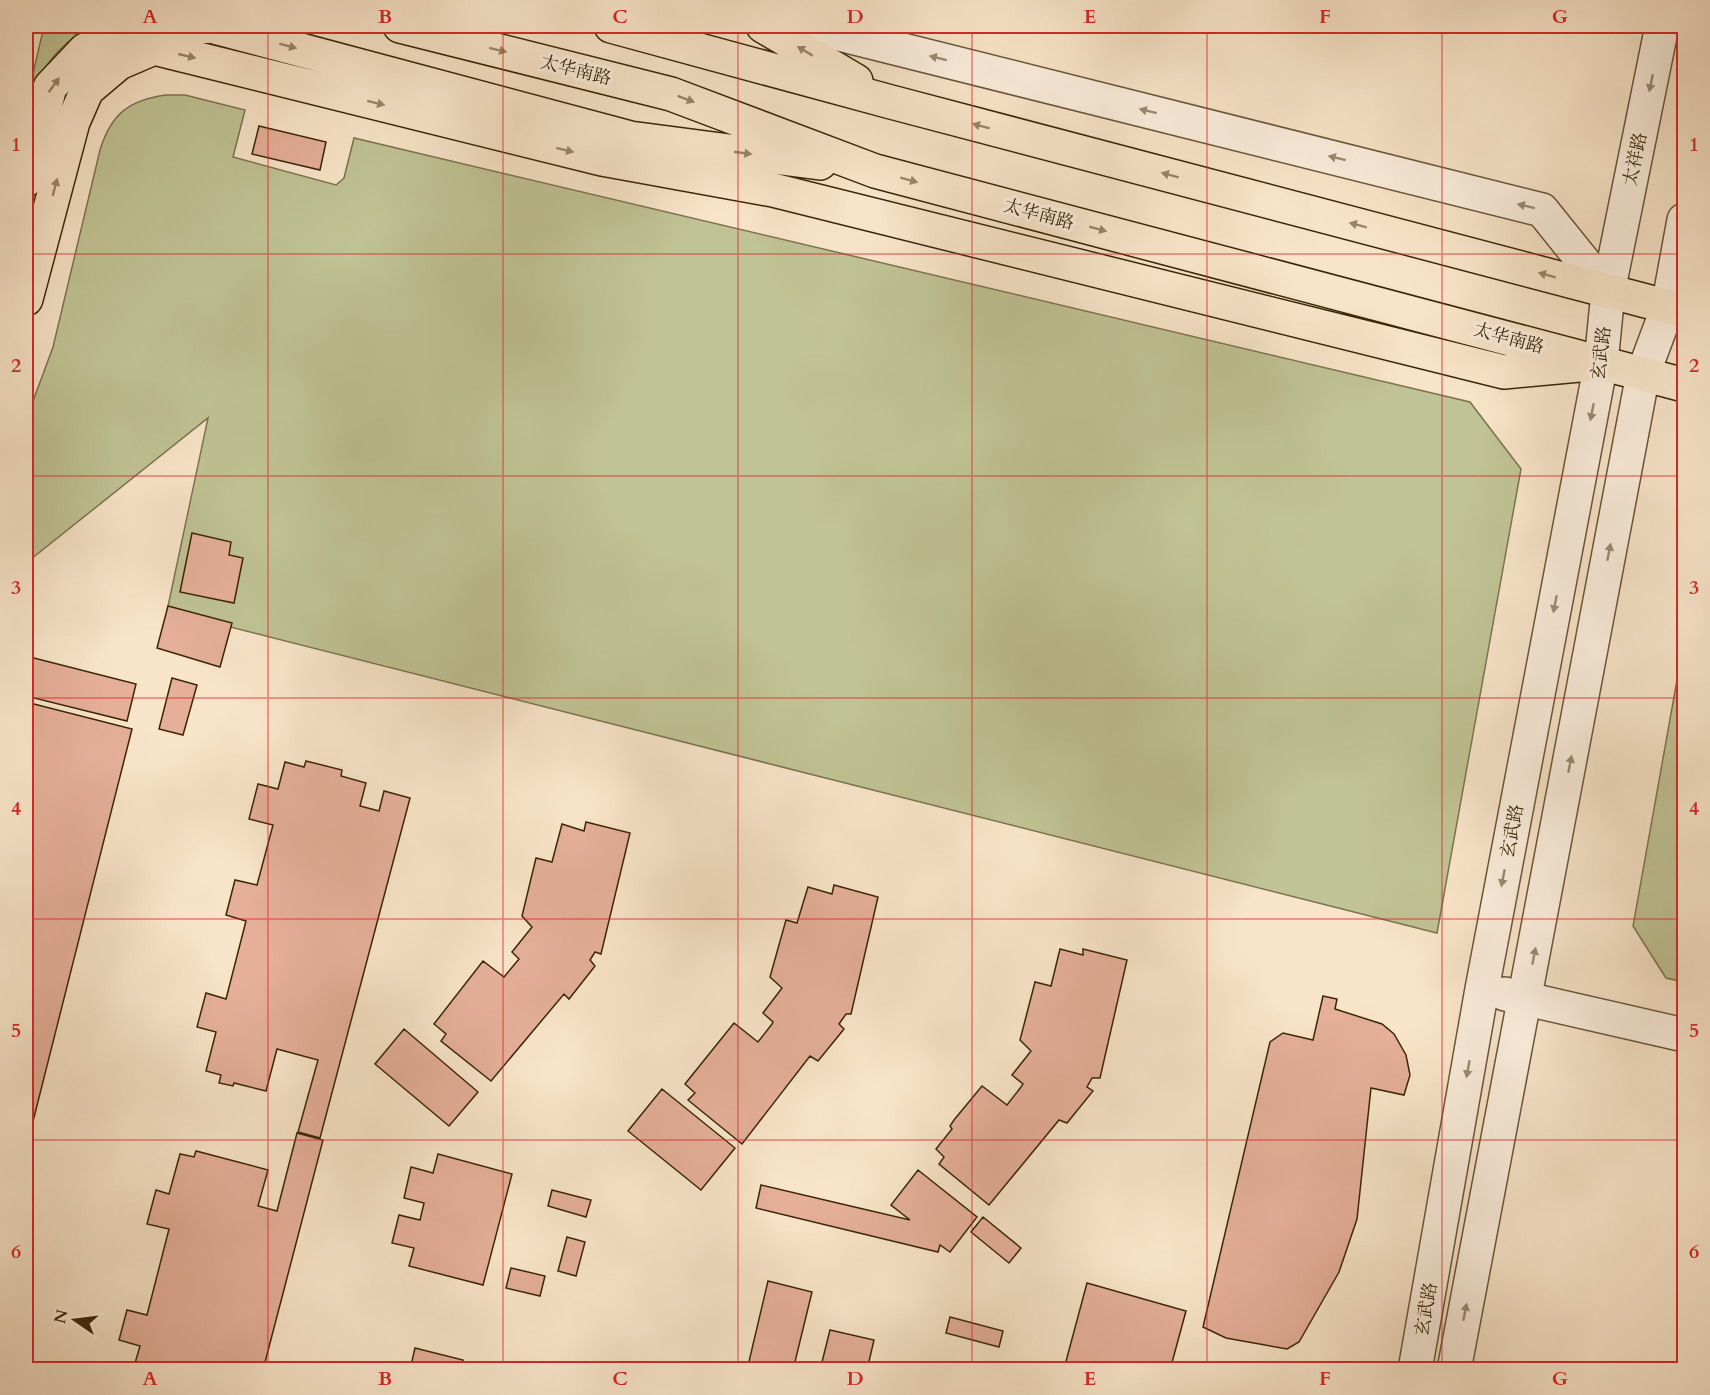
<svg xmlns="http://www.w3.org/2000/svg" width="1710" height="1395" font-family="Cardo,'Noto Serif SC',serif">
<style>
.green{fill:#c0c395;stroke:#7d744e;stroke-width:1.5}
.building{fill:#e5af99;stroke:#3a2607;stroke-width:1.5}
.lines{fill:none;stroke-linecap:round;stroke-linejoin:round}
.minor-casing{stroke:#6a5638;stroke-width:36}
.major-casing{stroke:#3a2607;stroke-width:36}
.highway-casing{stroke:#3a2607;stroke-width:36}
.minor{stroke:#faeddc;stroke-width:33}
.major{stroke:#f8e4c9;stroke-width:33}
.highway{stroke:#f8e4c9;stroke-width:33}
.oneway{fill:#998568}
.oneway2{fill:#9a8a72}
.grid{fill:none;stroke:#d62828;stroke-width:1.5;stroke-opacity:0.55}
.labels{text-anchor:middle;stroke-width:6;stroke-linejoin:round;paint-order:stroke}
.street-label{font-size:18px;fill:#3a2607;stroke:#faeddc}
.neatline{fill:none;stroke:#d62828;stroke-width:2}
.grid-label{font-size:20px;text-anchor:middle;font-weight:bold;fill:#d62828}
</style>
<rect width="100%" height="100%" fill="#f8e4c9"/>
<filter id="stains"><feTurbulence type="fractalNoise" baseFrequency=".00333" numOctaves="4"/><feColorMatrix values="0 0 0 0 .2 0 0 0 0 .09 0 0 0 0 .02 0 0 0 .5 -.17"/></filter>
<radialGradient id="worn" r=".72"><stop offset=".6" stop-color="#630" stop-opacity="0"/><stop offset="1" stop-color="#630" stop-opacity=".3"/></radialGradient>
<path class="green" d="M44 26H90C56 48 43 66 26 104Z
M166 95H185L245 110 233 157 336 185 344 178 354 138 1470 402 1521 469 1437 933 167 611 208 418 26 563V420L53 347 100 150C111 114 129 100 166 95Z
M1684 641V982L1666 978 1633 926Z"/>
<path class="building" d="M259 126 326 142 320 170 252 154Z
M192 533 231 542 229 555 243 558 234 603 180 592Z
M168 606 232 623 220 667 157 648Z
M26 656 136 684 127 721 26 696Z
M172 678 197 685 183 735 159 729Z
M26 702 132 729 26 1149Z
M306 761 342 770 341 776 366 783 360 806 379 811 384 791 410 798 320 1138 298 1132 318 1060 277 1049 266 1091 234 1083 233 1086 219 1083 221 1075 206 1071 216 1032 197 1027 206 993 226 999 246 921 226 915 235 880 257 885 273 825 249 819 258 784 278 789 285 762 304 767Z
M586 822 630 833 601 954 595 952 590 960 595 966 569 999 564 994 491 1081 441 1041 446 1034 434 1024 483 961 504 977 519 959 512 952 532 927 522 916 536 858 552 862 562 824 584 831Z
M834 885 878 897 851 1014H846L839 1024 844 1029 818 1061 810 1056 742 1144 688 1100 695 1093 685 1084 734 1023 758 1042 772 1024 773 1022 763 1013 782 988 770 977 786 920 797 923 808 887 832 894Z
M1060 949 1083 955V949L1127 960 1100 1078H1092L1087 1087 1093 1091 1067 1123 1059 1120 989 1205 939 1164 944 1157 936 1149 952 1129 950 1126 954 1120 982 1086 1007 1105 1021 1087 1023 1084 1012 1075 1031 1051 1020 1040 1035 982 1051 986Z
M1323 996 1337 999 1335 1009 1382 1024 1394 1034 1406 1055 1410 1075 1404 1095 1371 1088 1357 1219 1339 1272 1299 1342 1287 1349 1226 1338 1203 1327 1270 1042 1283 1033 1313 1040Z
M404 1029 478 1092 449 1126 375 1064Z
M662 1089 735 1148 701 1190 628 1131Z
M297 1133 323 1140 263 1370H133L140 1346 119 1340 127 1310 147 1315 169 1229 147 1224 156 1190 169 1194 180 1154 194 1157 196 1151 268 1170 258 1206 277 1211Z
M438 1154 512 1174 483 1285 409 1266 414 1248 392 1243 399 1215 420 1220 424 1203 404 1198 411 1167 433 1173Z
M918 1170 977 1217 950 1252 940 1245 938 1252 756 1208 761 1185 910 1220 891 1205Z
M552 1190 591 1200 586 1217 548 1206Z
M983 1217 1021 1248 1009 1263 971 1232Z
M567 1237 585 1242 576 1276 558 1271Z
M511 1268 545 1276 540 1296 506 1288Z
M768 1281 812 1292 793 1370H747Z
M1087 1283 1186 1311 1170 1370H1155L1138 1365 1137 1370H1081L1065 1365Z
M950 1317 1003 1331 999 1347 946 1333Z
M830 1330 874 1340 867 1370H820Z
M415 1348 463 1360 461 1370H410Z"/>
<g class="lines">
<defs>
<path id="minor" d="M807 26 1542 210 1608 292
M1505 994 1684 1035
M1415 1370 1482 989 1601 363 1608 292 1662 26
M1454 1370 1643 374 1668 307 1684 220"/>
<path id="major" d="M211 26 630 138 820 163
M400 26 671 94 875 171 1684 385
M611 26 891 102 1684 311
M763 26 856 81
M26 299 73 122 87 90 119 63 154 48 602 159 773 190 1504 372 1601 363"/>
<path id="highway" d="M26 180 50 87 85 50 136 31 214 26"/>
</defs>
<use href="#minor" class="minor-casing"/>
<use href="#major" class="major-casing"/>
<use href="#highway" class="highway-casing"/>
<use href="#minor" class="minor"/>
<use href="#major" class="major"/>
<use href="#highway" class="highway"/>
</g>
<defs><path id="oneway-solid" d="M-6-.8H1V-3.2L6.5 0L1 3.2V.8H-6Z" transform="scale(1.5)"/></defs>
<g class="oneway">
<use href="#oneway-solid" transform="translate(288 46) rotate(15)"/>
<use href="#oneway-solid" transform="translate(498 50) rotate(14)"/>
<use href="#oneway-solid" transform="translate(805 51) rotate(-149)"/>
<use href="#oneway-solid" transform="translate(187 56) rotate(13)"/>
<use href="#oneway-solid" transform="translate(54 85) rotate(-54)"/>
<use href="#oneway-solid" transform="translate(686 99) rotate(21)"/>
<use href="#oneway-solid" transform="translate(376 103) rotate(14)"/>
<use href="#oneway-solid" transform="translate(981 126) rotate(-165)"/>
<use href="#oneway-solid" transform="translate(565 150) rotate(14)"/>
<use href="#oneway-solid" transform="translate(743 153) rotate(8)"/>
<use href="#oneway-solid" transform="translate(1170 175) rotate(-165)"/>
<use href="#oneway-solid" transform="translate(909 180) rotate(15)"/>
<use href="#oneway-solid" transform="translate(55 187) rotate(-75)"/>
<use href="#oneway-solid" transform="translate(1358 225) rotate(-165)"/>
<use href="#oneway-solid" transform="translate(1098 229) rotate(15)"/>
<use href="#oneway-solid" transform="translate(1547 275) rotate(-165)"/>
</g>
<g class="oneway2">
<use href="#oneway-solid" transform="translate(938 58) rotate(-166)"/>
<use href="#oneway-solid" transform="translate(1651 83) rotate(102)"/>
<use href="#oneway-solid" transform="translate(1148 111) rotate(-166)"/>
<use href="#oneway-solid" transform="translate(1337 158) rotate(-166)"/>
<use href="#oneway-solid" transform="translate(1526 206) rotate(-166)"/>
<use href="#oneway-solid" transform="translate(1592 412) rotate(101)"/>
<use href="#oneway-solid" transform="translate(1609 552) rotate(-79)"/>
<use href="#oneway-solid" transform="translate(1555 604) rotate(101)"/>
<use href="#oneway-solid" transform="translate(1570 764) rotate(-79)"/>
<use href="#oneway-solid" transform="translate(1503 878) rotate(101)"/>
<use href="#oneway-solid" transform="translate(1534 956) rotate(-79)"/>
<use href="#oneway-solid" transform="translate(1468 1069) rotate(100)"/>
<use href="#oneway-solid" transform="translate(1465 1312) rotate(-79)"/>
</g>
<path class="grid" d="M268 26V1370M503 26V1370M738 26V1370M972 26V1370M1207 26V1370M1442 26V1370M26 254H1684M26 476H1684M26 698H1684M26 919H1684M26 1140H1684"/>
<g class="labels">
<g class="street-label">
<text transform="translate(576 70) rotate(14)" y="6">太华南路</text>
<text transform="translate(1635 159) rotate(-78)" y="6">太祥路</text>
<text transform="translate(1039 214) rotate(15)" y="6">太华南路</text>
<text transform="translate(1509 338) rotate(15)" y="6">太华南路</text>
<text transform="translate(1601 353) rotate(-83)" y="6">玄武路</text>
<text transform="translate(1512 831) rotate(-79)" y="6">玄武路</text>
<text transform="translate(1426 1309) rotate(-80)" y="6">玄武路</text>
</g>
</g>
<rect width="1710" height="1395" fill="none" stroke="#f8e4c9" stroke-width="66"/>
<g transform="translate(75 1320) rotate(284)" stroke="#faeddc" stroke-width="4.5" paint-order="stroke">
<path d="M0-4.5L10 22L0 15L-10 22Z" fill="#3a2607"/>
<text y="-9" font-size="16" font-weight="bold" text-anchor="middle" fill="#3a2607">N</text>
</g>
<rect x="33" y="33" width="1644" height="1329" class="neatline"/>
<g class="grid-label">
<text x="150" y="23">A</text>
<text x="385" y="23">B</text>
<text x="620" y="23">C</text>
<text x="855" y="23">D</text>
<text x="1090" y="23">E</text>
<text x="1325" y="23">F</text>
<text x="1560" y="23">G</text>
<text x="16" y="151">1</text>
<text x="1694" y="151">1</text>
<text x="16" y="372">2</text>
<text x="1694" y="372">2</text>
<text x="16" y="594">3</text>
<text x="1694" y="594">3</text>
<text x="16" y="815">4</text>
<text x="1694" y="815">4</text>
<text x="16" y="1037">5</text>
<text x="1694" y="1037">5</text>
<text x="16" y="1258">6</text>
<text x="1694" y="1258">6</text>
<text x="150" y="1385">A</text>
<text x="385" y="1385">B</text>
<text x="620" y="1385">C</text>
<text x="855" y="1385">D</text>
<text x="1090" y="1385">E</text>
<text x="1325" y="1385">F</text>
<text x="1560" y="1385">G</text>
</g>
<rect width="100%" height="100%" filter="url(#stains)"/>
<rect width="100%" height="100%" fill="url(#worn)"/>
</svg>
